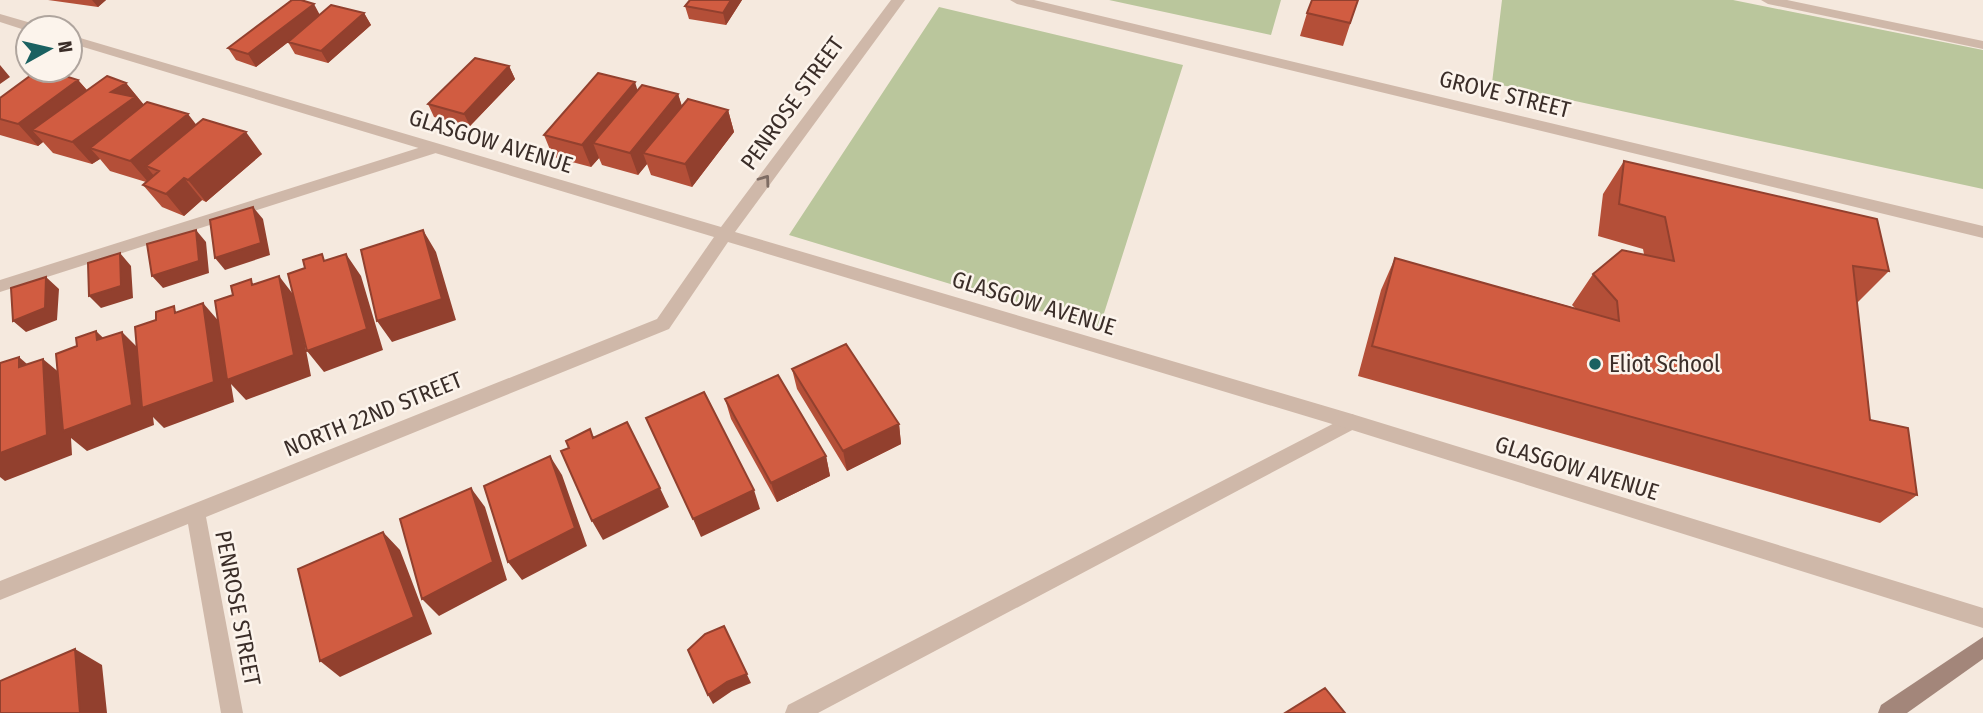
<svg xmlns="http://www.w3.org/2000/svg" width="1983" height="713" font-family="'Fira Sans Condensed',sans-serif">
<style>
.green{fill:#bac69c}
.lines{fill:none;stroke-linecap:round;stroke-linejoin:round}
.lane{fill:#cfb8a9;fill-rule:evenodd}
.street{fill:#cfb8a9;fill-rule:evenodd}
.secondary{fill:#a3867a;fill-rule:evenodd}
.wall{fill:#b44f38}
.shaded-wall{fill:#92402e}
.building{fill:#d15c41;stroke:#92402e;stroke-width:2}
.oneway{stroke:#7e6c63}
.poi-dot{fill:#1a6161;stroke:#fcf4ec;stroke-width:2.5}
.labels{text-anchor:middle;stroke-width:5;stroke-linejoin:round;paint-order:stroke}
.street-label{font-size:23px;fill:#3b2e29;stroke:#fcf4ec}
.poi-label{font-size:23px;fill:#3b2e29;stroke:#fcf4ec;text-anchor:start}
</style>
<rect width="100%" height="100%" fill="#f5e9de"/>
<path class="green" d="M1109 0H1281L1271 35Z
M1502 0H1733L1983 50V189L1492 83Z
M939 7 1183 65 1099 329 789 235Z"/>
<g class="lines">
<path class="lane" d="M1761 0H1787L1983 41V49L1768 4Z
M434 143 441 148 439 152 0 292V280Z
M1352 414 1358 417 1361 422 1358 427 818 713H785L788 705Z"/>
<path class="street" d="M891 0H905L735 232 1352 414 1983 608V628L1352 430 728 242 669 329 206 517 243 713H221L188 524 0 600V581L657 319 714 237 70 43V35L721 227Z
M1010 0H1034L1983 226V238L1017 4Z
M0 14 38 25 40 28H28V31L0 22Z"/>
<path class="secondary" d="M1983 637V659L1907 713H1878L1881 705Z"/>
</g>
<path class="wall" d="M48 0H106L98 7Z
M690 0H742L726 25 689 19 685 6Z
M1358 0 1343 46 1300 36 1307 13Z
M364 13 371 25 328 63 295 54 288 42 256 67 236 60 228 48 320 14Z
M509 66 515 79 470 126 434 117 428 104Z
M78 80 87 90 126 83 144 105 196 125 262 154 206 202 202 200 184 216 162 207 143 185 146 182 110 171 100 159 92 164 53 153 43 142 38 146 0 135V98Z
M638 90 678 94 682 106 728 110 734 132 692 187 651 175 647 164 638 175 602 165 599 158 591 167 553 157 544 135Z
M1624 161 1889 271 1857 303 1870 420 1917 495 1880 523 1358 376 1381 290 1395 258 1575 308 1572 305 1593 274 1644 254 1643 249 1598 236 1603 194Z
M792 369 899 424 901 444 847 471 797 389Z
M725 399 826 456 830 476 777 502 731 419Z"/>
<path class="shaded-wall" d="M92 0H106L98 7Z
M731 0H742L726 25 723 13Z
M314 4 321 17 256 67 248 54Z
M364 13 371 25 328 63 321 51Z
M0 65 10 77 0 84Z
M509 66 515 79 470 126 464 114Z
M78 80 97 102 32 130 43 142 38 146 18 124Z
M635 82 642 105 593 143 599 158 591 167 582 145Z
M126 83 144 105 90 148 100 159 92 164 72 142 111 92Z
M678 94 685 117 643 153 647 164 638 175 630 153Z
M728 110 734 132 692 187 685 164Z
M188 114 205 136 146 166 155 177 149 183 130 161Z
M246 132 262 154 206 202 188 180Z
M184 178 202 200 184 216 166 194Z
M253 207 263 219 270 255 225 270 215 258Z
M196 230 206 242 209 273 163 288 152 276Z
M423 230 436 252 456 320 392 342 377 321Z
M120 253 131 266 133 298 101 308 89 296Z
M346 254 361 276 383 350 324 372 307 351Z
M279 276 296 298 311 376 246 400 231 384 234 402 164 428 153 417 154 425 87 451 71 438 72 455 5 481 0 477V453L43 359 67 379 122 332 143 353 203 303 222 325Z
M46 277 59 289 57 320 26 332 13 321Z
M96 331 118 352 97 340Z
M19 357 43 378 19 367Z
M899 424 901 444 847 471 843 451Z
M550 456 562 475 587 546 522 580 508 562Z
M826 456 830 476 777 502 771 483Z
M471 488 485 507 507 580 439 616 422 599Z
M660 488 669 507 603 540 592 521Z
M754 490 760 509 701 537 693 519Z
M383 532 400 550 432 634 340 677 320 661Z
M724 626 751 683 732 691 713 704 708 695Z
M75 649 102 665 107 713H80Z"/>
<path class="building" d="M292 0H301L314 4 248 54 228 48Z
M690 0H731L723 13 685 6Z
M1312 0H1358L1350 23 1307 13Z
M331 5 364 13 321 51 288 42Z
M475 58 509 66 464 114 428 104Z
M38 70H46L78 80 18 124 0 119V98Z
M598 73 635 82 582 145 544 135Z
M107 76 126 83 111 92 135 97 72 142 32 130Z
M642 85 678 94 630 153 593 143Z
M688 99 728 110 685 164 643 153Z
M147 102 188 114 130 161 90 148Z
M203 119 246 132 188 180 184 178 166 194 143 185 159 171 146 166Z
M1624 161 1877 219 1889 271 1853 266 1870 420 1908 428 1917 495 1372 346 1395 258 1619 321 1617 301 1593 274 1622 250 1674 261 1665 217 1619 204Z
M253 207 261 243 215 258 210 220Z
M196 230 199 261 152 276 147 244Z
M423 230 442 299 377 321 361 250Z
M120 253 121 286 89 296 88 263Z
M322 254 324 261 346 254 367 329 307 351 288 274 305 268 303 260Z
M279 276 294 355 227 380 215 301 233 295 231 286 251 279 252 285Z
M46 277 45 308 13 321 11 288Z
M203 303 214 382 142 408 135 327 156 320V312L174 306 175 313Z
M96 331 97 340 122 332 132 405 63 431 56 354 77 346 76 338Z
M846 344 899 424 843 451 792 369Z
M19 357V367L43 359 47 435 0 453V363Z
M778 375 826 456 771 483 725 399Z
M704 392 754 490 693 519 646 418Z
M627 422 660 488 592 521 561 451 569 448 566 441 590 429 593 438Z
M550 456 575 528 508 562 484 486Z
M471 488 493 562 422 599 400 519Z
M383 532 414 617 320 661 298 569Z
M724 626 747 674 727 682 708 695 688 650 705 634Z
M75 649 80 713H0V681Z
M1325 688 1345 713H1285Z"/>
<defs><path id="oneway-chevron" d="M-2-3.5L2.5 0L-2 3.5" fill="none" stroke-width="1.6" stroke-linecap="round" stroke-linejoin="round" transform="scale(1.75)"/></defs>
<use class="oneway" href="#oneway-chevron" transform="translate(765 180) rotate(-54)"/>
<circle class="poi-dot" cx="1595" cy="364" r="7"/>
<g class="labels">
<g class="street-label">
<text transform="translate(1505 94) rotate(14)" y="8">GROVE STREET</text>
<text transform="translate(792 103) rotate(-54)" y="8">PENROSE STREET</text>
<text transform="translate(491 141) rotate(17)" y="8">GLASGOW AVENUE</text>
<text transform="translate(1034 303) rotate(17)" y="8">GLASGOW AVENUE</text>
<text transform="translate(373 414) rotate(-22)" y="8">NORTH 22ND STREET</text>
<text transform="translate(1577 468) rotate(17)" y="8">GLASGOW AVENUE</text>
<text transform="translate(238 608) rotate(79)" y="8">PENROSE STREET</text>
</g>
<g class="poi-label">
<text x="1609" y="372">Eliot School</text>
</g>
</g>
<g transform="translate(49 49) rotate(82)"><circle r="33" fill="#fcf4ec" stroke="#afa59e" stroke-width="2"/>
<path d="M0-5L12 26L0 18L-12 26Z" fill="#1a6161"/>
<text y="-10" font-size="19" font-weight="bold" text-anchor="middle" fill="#3b2e29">N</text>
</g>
</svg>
